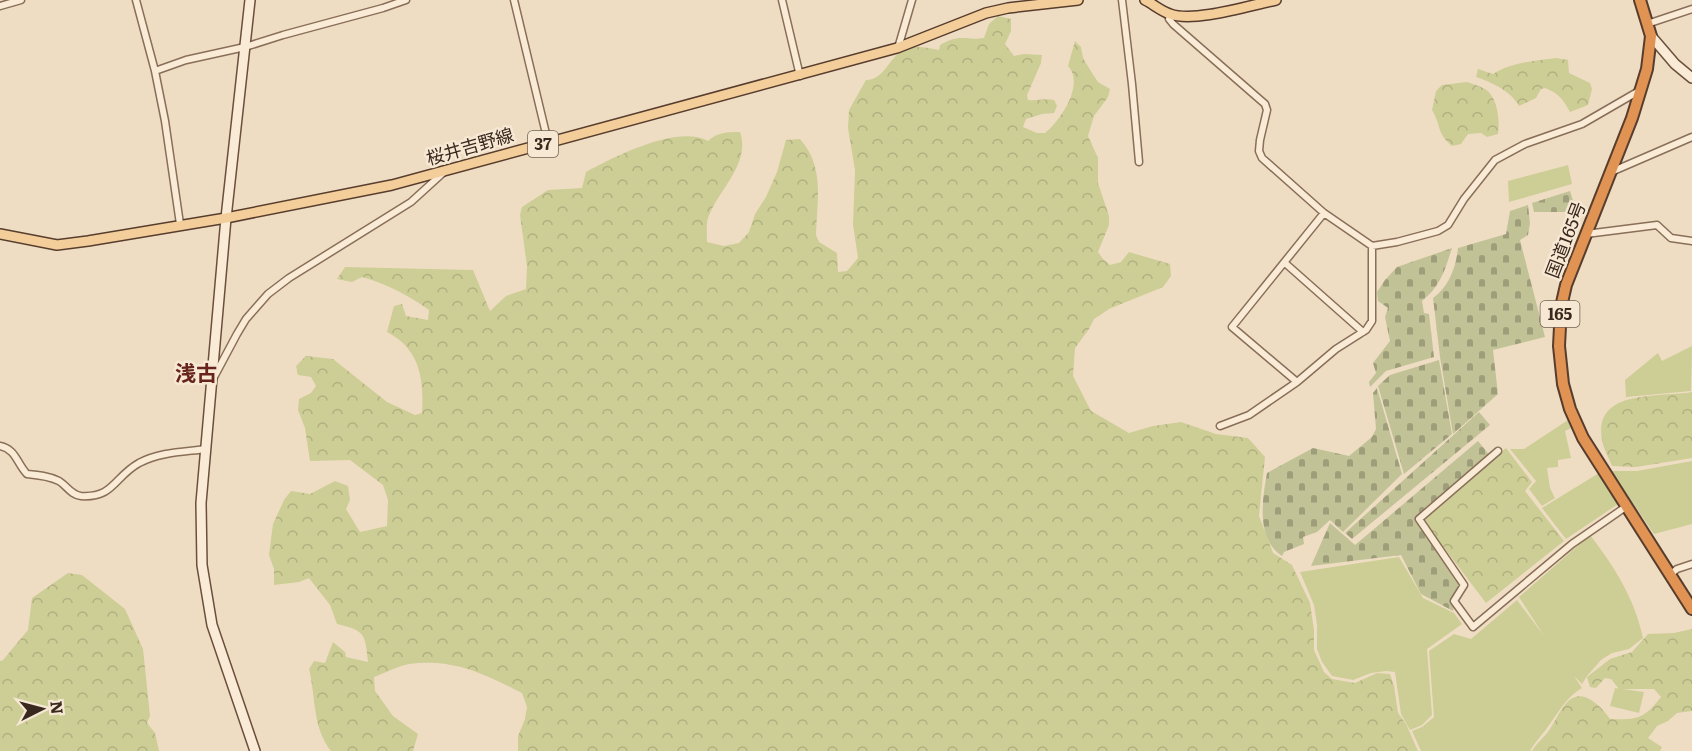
<svg xmlns="http://www.w3.org/2000/svg" width="1692" height="751" font-family="Literata,'Noto Sans JP',serif">
<style>
.grass{fill:#cdcd96}
.forest{fill:url(#forest-crowns)}
.cemetery{fill:url(#cemetery-stones)}
.lines{fill:none;stroke-linecap:round;stroke-linejoin:round}
.street-casing{stroke:#896e59;stroke-width:9}
.secondary-casing{stroke:#6b4f3d;stroke-width:12}
.primary-casing{stroke:#573d2e;stroke-width:12}
.highway-casing{stroke:#573d2e;stroke-width:14}
.street{stroke:#f9ebd6;stroke-width:6}
.secondary{stroke:#f9ebd6;stroke-width:9}
.primary{stroke:#f3ce9a;stroke-width:9}
.highway{stroke:#e09352;stroke-width:10}
.labels{text-anchor:middle;stroke-width:5;stroke-linejoin:round;paint-order:stroke}
.shield{fill:#f6e8d3;stroke:#726254;stroke-width:1.5}
.shield-label{font-size:16px;font-weight:bold;fill:#39281e}
.street-label{font-size:18px;fill:#39281e;stroke:#f6e8d3}
.quarter-label{font-size:21px;font-weight:bold;fill:#66241c;stroke:#f6e8d3}
</style>
<defs>
<pattern id="forest-crowns" width="20" height="18" patternUnits="userSpaceOnUse" patternTransform="scale(1.5)"><rect width="20" height="18" fill="#cdcd96"/><path d="M2 6a3 3 0 1 1 6 0M12 15a3 3 0 1 1 6 0" fill="none" stroke="#b1b081"/></pattern>
<pattern id="cemetery-stones" width="16" height="16" patternUnits="userSpaceOnUse" patternTransform="scale(1.5)"><rect width="16" height="16" fill="#c1c296"/><path d="M2 7V4a2 2 0 0 1 4 0v3zM10 15v-3a2 2 0 0 1 4 0v3z" fill="#9e9e7a"/></pattern>
</defs>
<rect width="100%" height="100%" fill="#efddc3"/>
<path class="grass" d="M1568 165 1572 184 1509 202 1508 181Z
M1692 346 1691 391 1626 397 1625 380 1658 353 1662 361Z
M1568 420 1571 428 1565 431 1571 458 1558 460V467L1547 468 1550 488 1555 498 1542 506 1529 489 1536 481 1510 449H1524Z
M1692 461V524L1654 534 1611 471H1637Z
M1599 473 1618 504 1566 539 1542 508Z
M1590 535C1614 566 1635 599 1643 638L1629 649 1612 653 1601 660 1587 676 1582 684 1574 676 1582 688C1566 697 1558 713 1547 728 1541 736 1535 742 1530 751H1421L1412 731 1422 727 1434 717 1429 651 1454 634 1471 639 1517 600 1544 636 1519 597Z
M1399 557 1423 598 1454 613 1462 624 1427 649 1432 715 1422 725 1410 730 1401 714 1395 672 1386 671 1371 673 1353 680 1332 676 1322 662 1317 649V625L1314 605 1300 572Z
M1615 688 1644 692 1639 713 1610 706Z"/>
<path class="forest" d="M998 16 1011 19V31L1005 44 1014 56 1024 54 1042 55 1041 63 1027 95 1028 100C1038 101 1045 98 1054 100L1057 106 1054 113 1042 114 1026 119 1023 127 1037 133H1045C1061 120 1085 84 1068 66L1075 41 1081 47 1083 58 1092 73 1098 82 1110 89 1108 97 1094 116 1088 136 1098 158V183L1109 216V225L1098 252 1103 259 1110 265 1121 262 1129 252 1170 264 1171 276 1163 287 1109 309 1094 319 1089 329 1075 348 1073 376 1091 411 1129 433 1153 426 1181 422 1216 434 1248 438 1265 457 1259 516 1273 553 1292 565 1310 603 1314 630V650L1324 672 1332 679 1355 683 1377 673 1390 674 1394 686 1398 713 1406 724 1418 751H518V736L525 719 527 707 522 693C484 674 454 658 409 664 398 666 385 673 374 677L375 691 393 716 418 734 413 751H331C312 727 316 697 309 669L314 661 325 663 333 642 345 652 346 657 368 662C365 633 365 631 337 624L330 605 309 578 299 582 274 585V569L269 555 273 524 284 500 291 491 310 494 335 481 348 486 350 500 346 509 360 532 387 526 388 500 383 485 350 460 310 461 305 428 298 410 299 399 311 393 316 386 311 377 298 375 296 366 306 356 333 359 387 402 415 415 422 413C424 379 420 349 387 332L394 306 402 304 406 316 428 320 429 310C406 294 389 285 362 277L352 282 337 279 345 267 473 270 490 311 506 296 526 289 527 266 520 215 522 207 548 190 582 188 586 172C614 157 677 124 708 141 718 132 727 132 740 132 751 164 718 190 708 218 706 225 707 235 707 242L724 246 739 243 749 232 755 214 766 197 777 172 786 140 800 139C825 167 817 200 816 235L819 242 837 253 838 272 847 271 858 258 853 225 855 170 848 128 849 110 866 80C884 80 889 58 902 51 913 44 927 48 939 50L940 45C961 33 965 41 984 38L989 24Z
M1556 58 1568 60 1569 73 1590 83 1592 89 1588 105 1570 112C1563 99 1558 93 1545 88L1541 89 1536 98 1519 106C1511 91 1491 82 1476 77L1478 69 1493 74C1511 62 1535 61 1556 58Z
M1467 82C1473 84 1480 86 1485 89 1498 97 1500 121 1498 134L1487 137 1481 133 1468 134 1461 144 1452 146C1437 134 1441 125 1432 110L1436 91 1442 85Z
M1692 392V458L1636 467 1612 466C1609 458 1603 448 1602 440 1593 388 1660 398 1692 392Z
M1506 448 1532 482 1525 491 1564 541 1486 603 1423 520Z
M68 573 82 575 125 609 143 649 150 716 147 723 155 733 159 751H0V661L3 660 28 630 32 598Z
M1692 629V711L1677 713 1668 721 1657 726 1648 738 1662 747 1660 751H1532C1537 742 1545 737 1550 729 1561 713 1569 684 1594 702 1601 707 1605 712 1610 719 1637 720 1644 719 1661 697L1654 689H1619L1611 679 1605 678 1596 688 1590 687 1587 677 1610 659 1632 652 1648 634 1674 633Z"/>
<path class="cemetery" d="M1570 191 1575 207 1569 212H1534L1532 203Z
M1528 205 1530 223 1528 235 1520 240 1545 337 1493 350 1498 394 1453 434 1440 357 1433 298C1449 287 1456 267 1458 248L1506 234 1510 211Z
M1452 248C1445 270 1440 287 1422 301L1424 313 1429 314 1434 357 1386 371 1370 387 1369 382 1376 373 1373 363 1390 341 1385 317 1388 308 1378 301 1377 292 1385 280 1397 267Z
M1439 360 1452 434 1404 474 1378 386 1390 375Z
M1377 388 1402 474 1343 532 1330 520 1317 532 1303 537 1304 544 1284 552 1282 556C1256 539 1262 500 1267 473L1313 448 1349 456 1372 437 1376 429 1373 393Z
M1479 412 1490 425 1352 539 1345 533Z
M1478 441 1491 457 1420 524 1460 581 1453 611 1421 594 1401 555 1311 566 1330 523 1355 545Z"/>
<g class="lines">
<defs>
<path id="street" d="M136 0 155 71 165 121 180 224
M514 0 548 142
M782 0 800 76
M1122 0 1132 84 1139 162
M0 6 21 0
M1170 14 1169 19 1173 24 1265 104 1267 110 1260 140 1259 151 1262 158 1324 213 1372 246 1397 242 1438 231 1448 225 1464 199 1495 160 1525 144 1582 124 1639 91
M1647 24 1692 9
M898 48 912 0
M155 71 186 60 245 47 283 35 383 8 406 0
M1611 172 1692 137
M1324 213 1232 327 1297 382 1336 349 1366 330 1372 321V246
M1586 234 1657 225 1671 238 1692 241
M1285 263 1363 332
M213 379 237 334 246 319 268 294 289 278 411 202 444 172
M1220 426 1249 415 1297 382
M0 446C16 449 17 464 27 474 38 475 49 476 59 481 67 486 71 495 81 496 114 498 114 477 139 463 160 452 183 452 206 449
M1498 451 1419 519 1464 585 1454 601 1473 627 1572 544 1627 506
M1671 574 1677 569 1692 564"/>
<path id="secondary" d="M250 0 226 218 201 503 202 565 212 625 255 751
M1651 36 1675 64 1692 78"/>
<path id="primary" d="M1145 0C1153 4 1161 11 1170 14 1194 23 1251 5 1276 0
M0 234 57 245 88 241 226 218 392 185 897 48 986 13 1008 8 1078 0"/>
<path id="highway" d="M1640 0 1651 36 1647 69 1632 118 1566 285 1561 307 1559 346 1563 384 1570 409 1583 438 1692 609"/>
</defs>
<use href="#street" class="street-casing"/>
<use href="#secondary" class="secondary-casing"/>
<use href="#primary" class="primary-casing"/>
<use href="#highway" class="highway-casing"/>
<use href="#street" class="street"/>
<use href="#secondary" class="secondary"/>
<use href="#primary" class="primary"/>
<use href="#highway" class="highway"/>
</g>
<g class="labels">
<g class="shield">
<rect x="528" y="131" width="30" height="26" rx="4.5"/>
<rect x="1540.5" y="301" width="39" height="26" rx="4.5"/>
</g>
<g class="shield-label">
<text x="543" y="150">37</text>
<text x="1560" y="320">165</text>
</g>
<g class="street-label">
<text transform="translate(470 147) rotate(-16)" y="6">桜井吉野線</text>
<text transform="translate(1566 240) rotate(-69)" y="6">国道165号</text>
</g>
<g class="quarter-label">
<text x="196" y="381">浅古</text>
</g>
</g>
<g transform="translate(42 709) rotate(84)" stroke="#f6e8d3" stroke-width="4.5" paint-order="stroke">
<path d="M0-4.5L10 22L0 15L-10 22Z" fill="#39281e"/>
<text y="-9" font-size="16" font-weight="bold" text-anchor="middle" fill="#39281e">N</text>
</g>
</svg>
